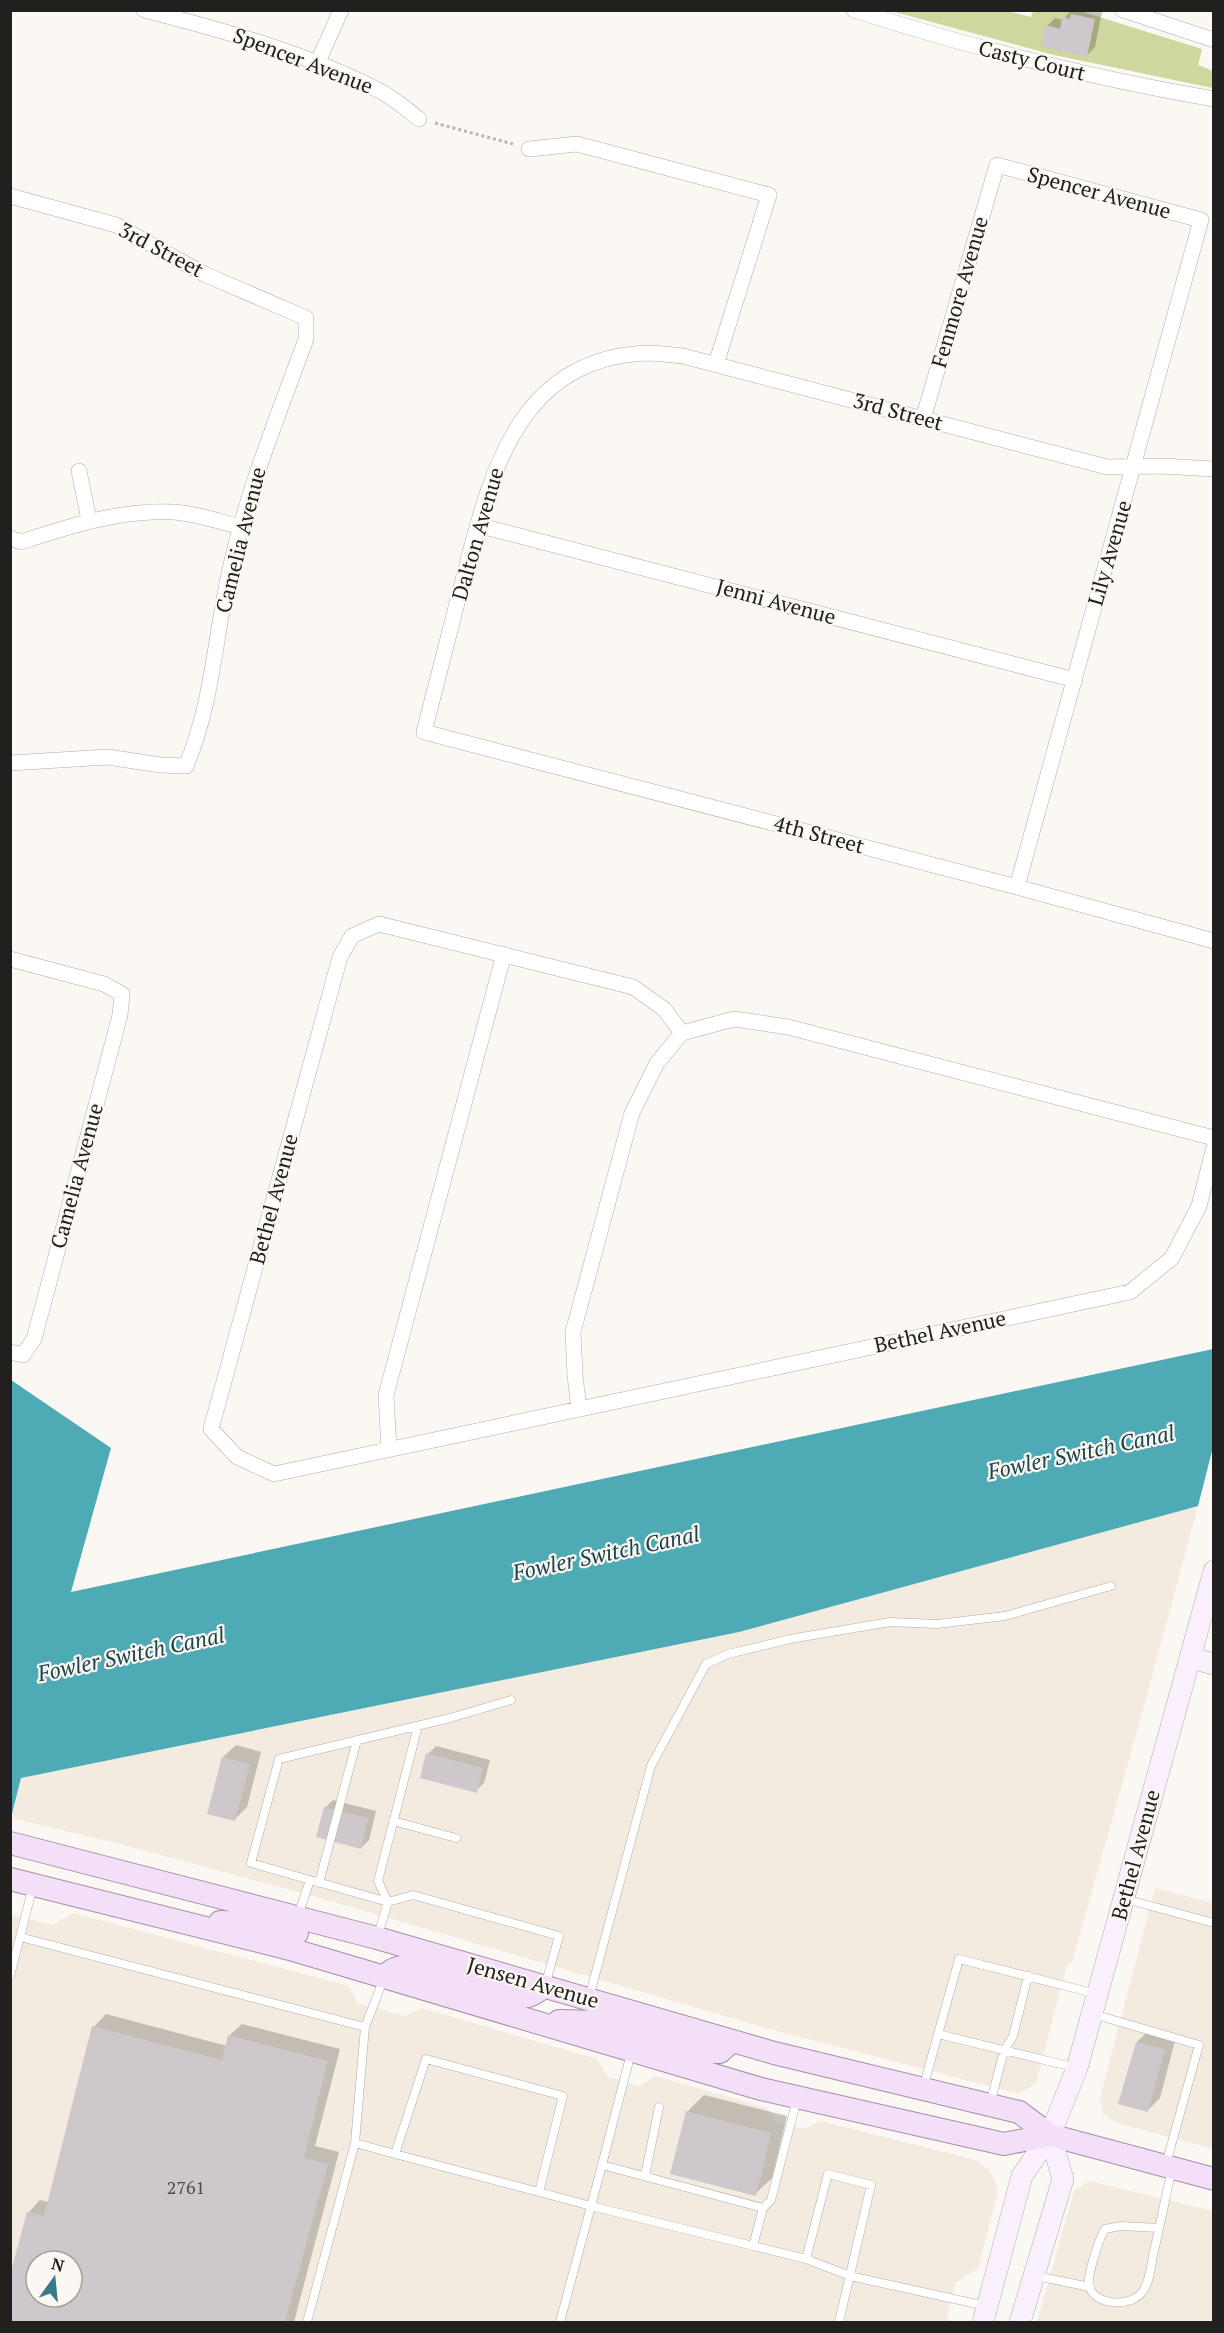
<svg xmlns="http://www.w3.org/2000/svg" width="1224" height="2333" font-family="'PT Serif',serif">
<style>
.built{fill:#f3ebdf;fill-rule:evenodd}
.green{fill:#cfd69e}
.water{fill:#4eaab5}
.shadow{fill:#0003;fill-rule:evenodd}
.building{fill:#cec7cb;fill-rule:evenodd}
.lines{fill:none;stroke-linecap:round;stroke-linejoin:round}
.lane-casing{stroke:#b0aca7;stroke-width:9}
.street-casing{stroke:#b0aca7;stroke-width:16}
.secondary-casing{stroke:#b0aca7;stroke-width:22}
.primary-casing{stroke:#a68ea9;stroke-width:24}
.path{stroke:#bab6b2;stroke-width:3;stroke-dasharray:3 3;stroke-linecap:butt}
.lane{stroke:#fff;stroke-width:8}
.street{stroke:#fff;stroke-width:15}
.secondary{stroke:#faeffc;stroke-width:21}
.primary{stroke:#f4dff8;stroke-width:22}
.labels{text-anchor:middle;stroke-width:4.5;stroke-linejoin:round;paint-order:stroke}
.number-label{font-size:18px;fill:#4c4a49}
.street-label{font-size:21px;fill:#21201e;stroke:#fbf7f2}
.water-label{font-size:22px;font-style:italic;fill:#1a454a;stroke:#fbf7f2}
</style>
<rect width="100%" height="100%" fill="#fbf7f2"/>
<path class="built" d="M1198 1506 1143 1710 1072 1962 1067 1965 1036 2083 1019 2094 762 2027 334 1902 124 1845 12 1818 21 1778 739 1632Z
M1155 1888 1213 1903V2149L1117 2123 1103 2114 1100 2098Z
M73 1913 349 1986 358 2003 405 2016 422 2008 597 2059 608 2077 639 2086 656 2076 767 2108 777 2122 805 2129 820 2121 976 2160 987 2168 995 2179 998 2192 978 2269 956 2282 947 2317 950 2322H11V1915L53 1925ZM36 2261H72V2297H36Z
M1090 2181 1213 2211V2322H1037L1074 2191Z"/>
<path class="green" d="M891 11H1007L1031 17 1033 11H1080L1202 49 1198 65 1213 71V88L1054 55Z"/>
<path class="water" d="M1213 1349V1447L1198 1506 739 1632 21 1778 11 1818V1380L111 1448 71 1592Z"/>
<path class="shadow" d="M1071 10 1102 12 1095 47 1087 55 1047 26 1055 18 1063 20Z
M236 1745 261 1752 247 1807 235 1819 223 1757Z
M436 1746 490 1760 484 1783 476 1791 428 1754Z
M333 1800 376 1811 369 1840 361 1848 325 1808Z
M106 2014 227 2046 229 2036 242 2024 340 2049 315 2146 339 2152 294 2322H10V2281L28 2213 40 2200 49 2202 94 2027ZM36 2261H72V2297H36Z
M1149 2030 1176 2037 1160 2098 1148 2110 1137 2042Z
M704 2095 787 2116 772 2178 755 2194 687 2112Z"/>
<path class="building" d="M1071 14 1095 19 1087 57 1041 46 1046 25 1060 29 1062 17 1070 19Z
M426 1753 483 1768 477 1793 420 1778Z
M222 1757 250 1764 235 1821 207 1814Z
M324 1807 369 1818 361 1849 316 1837Z
M92 2026 222 2060 228 2035 328 2061 304 2158 328 2164 285 2322H10V2275L27 2212 44 2216ZM36 2261H72V2297H36Z
M1136 2042 1165 2049 1148 2112 1118 2104Z
M686 2111 771 2133 756 2196 670 2174Z"/>
<g class="lines">
<defs>
<path id="lane" d="M418 1726 378 1881 388 1902 413 1895 559 1936 545 1986
M393 1821 456 1838
M314 1881 388 1902 378 1935
M319 1883 357 1740
M1125 1899 1214 1923
M298 1916 310 1880 251 1863 279 1759 450 1718 511 1700
M20 1937 365 2027 355 2143
M10 1976 33 1886
M589 1998 651 1766 706 1664 728 1654 790 1639 890 1622 937 1624 1005 1616 1111 1586
M1093 2014 1199 2045 1166 2164
M365 2027 384 1978
M938 2034 1077 2068
M923 2088 959 1959 1097 1994
M990 2104 1004 2051 1013 2036 1028 1976
M395 2154 539 2192
M602 2165 631 2053
M645 2176 659 2107
M763 2208 771 2200 797 2099
M1159 2228 1121 2226 1105 2229C1099 2239 1087 2275 1089 2286 1095 2307 1133 2307 1143 2291 1150 2281 1151 2267 1153 2255 1160 2227 1165 2198 1172 2170
M806 2259 850 2276 986 2306
M1036 2276 1090 2287
M307 2322 355 2143 395 2154 426 2059 563 2096 539 2192 591 2206 602 2165 763 2208 753 2246 806 2259 828 2174 871 2185 839 2322
M560 2322 591 2206 753 2246"/>
<path id="street" d="M144 10C222 30 306 53 378 90 393 97 406 109 419 119
M854 10C972 48 1092 78 1214 99
M1123 10 1214 40
M317 64 341 10
M529 149 577 144 769 195 716 364
M10 196 116 225 204 274 306 318V339C278 416 246 493 229 574 215 638 212 705 186 766L160 765 108 757 10 763
M923 419 997 165 1201 220 1017 887
M1214 469 1162 466 1107 467 683 356C671 355 659 353 647 353 521 358 492 468 466 568 452 623 438 677 424 732L1017 887 1214 941
M79 471 89 520
M477 525 1075 680
M10 538 21 542C70 526 119 510 172 512 194 513 218 521 240 527
M10 959 104 984 122 994 120 1015 34 1339 23 1355 10 1352
M682 1033 664 1009 633 987 379 924 352 936 340 957 211 1429 237 1457 274 1474 1130 1292 1172 1258 1199 1206 1214 1147
M579 1408 575 1376 573 1332 632 1113 657 1063 682 1033 734 1019 788 1027 1214 1138
M389 1449 386 1395 504 954"/>
<path id="secondary" d="M1191 1658 1214 1664
M983 2322 1022 2176 1050 2135 1077 2068 1214 1571
M1020 2322 1063 2179 1050 2135"/>
<path id="primary" d="M10 1843 377 1938 774 2053 1019 2112 1050 2135 1214 2179
M10 1879 290 1949 761 2089 1004 2144 1050 2135
M220 1922 258 1923 297 1933
M385 1977C407 1944 494 2000 528 1996 532 1995 537 1992 541 1989
M559 2021 600 2022 709 2052H720L732 2041"/>
</defs>
<use href="#lane" class="lane-casing"/>
<use href="#street" class="street-casing"/>
<use href="#secondary" class="secondary-casing"/>
<use href="#primary" class="primary-casing"/>
<path class="path" d="M435 123 513 144"/>
<use href="#lane" class="lane"/>
<use href="#street" class="street"/>
<use href="#secondary" class="secondary"/>
<use href="#primary" class="primary"/>
</g>
<g class="labels">
<g class="number-label">
<text x="186" y="2194">2761</text>
</g>
<g class="street-label">
<text transform="translate(303 61) rotate(21)" y="7">Spencer Avenue</text>
<text transform="translate(1032 61) rotate(14)" y="7">Casty Court</text>
<text transform="translate(1099 193) rotate(15)" y="7">Spencer Avenue</text>
<text transform="translate(161 250) rotate(28)" y="7">3rd Street</text>
<text transform="translate(960 292) rotate(-74)" y="7">Fenmore Avenue</text>
<text transform="translate(898 412) rotate(15)" y="7">3rd Street</text>
<text transform="translate(478 534) rotate(-74)" y="7">Dalton Avenue</text>
<text transform="translate(241 540) rotate(-76)" y="7">Camelia Avenue</text>
<text transform="translate(1110 553) rotate(-74)" y="7">Lily Avenue</text>
<text transform="translate(776 602) rotate(15)" y="7">Jenni Avenue</text>
<text transform="translate(819 835) rotate(15)" y="7">4th Street</text>
<text transform="translate(77 1176) rotate(-75)" y="7">Camelia Avenue</text>
<text transform="translate(274 1199) rotate(-75)" y="7">Bethel Avenue</text>
<text transform="translate(940 1332) rotate(-12)" y="7">Bethel Avenue</text>
<text transform="translate(1136 1855) rotate(-75)" y="7">Bethel Avenue</text>
<text transform="translate(533 1983) rotate(16)" y="7">Jensen Avenue</text>
</g>
<g class="water-label">
<text transform="translate(1081 1452) rotate(-12)" y="8">Fowler Switch Canal</text>
<text transform="translate(606 1553) rotate(-12)" y="8">Fowler Switch Canal</text>
<text transform="translate(131 1654) rotate(-12)" y="8">Fowler Switch Canal</text>
</g>
</g>
<rect width="1224" height="2333" fill="none" stroke="#21201e" stroke-width="24"/>
<g transform="translate(54 2279) rotate(15)"><circle r="28" fill="#fbf7f2" stroke="#a4a19d" stroke-width="1.5"/>
<path d="M0-4.5L10 22L0 15L-10 22Z" fill="#357a88"/>
<text y="-9" font-size="16" font-weight="bold" text-anchor="middle" fill="#21201e">N</text>
</g>
</svg>
